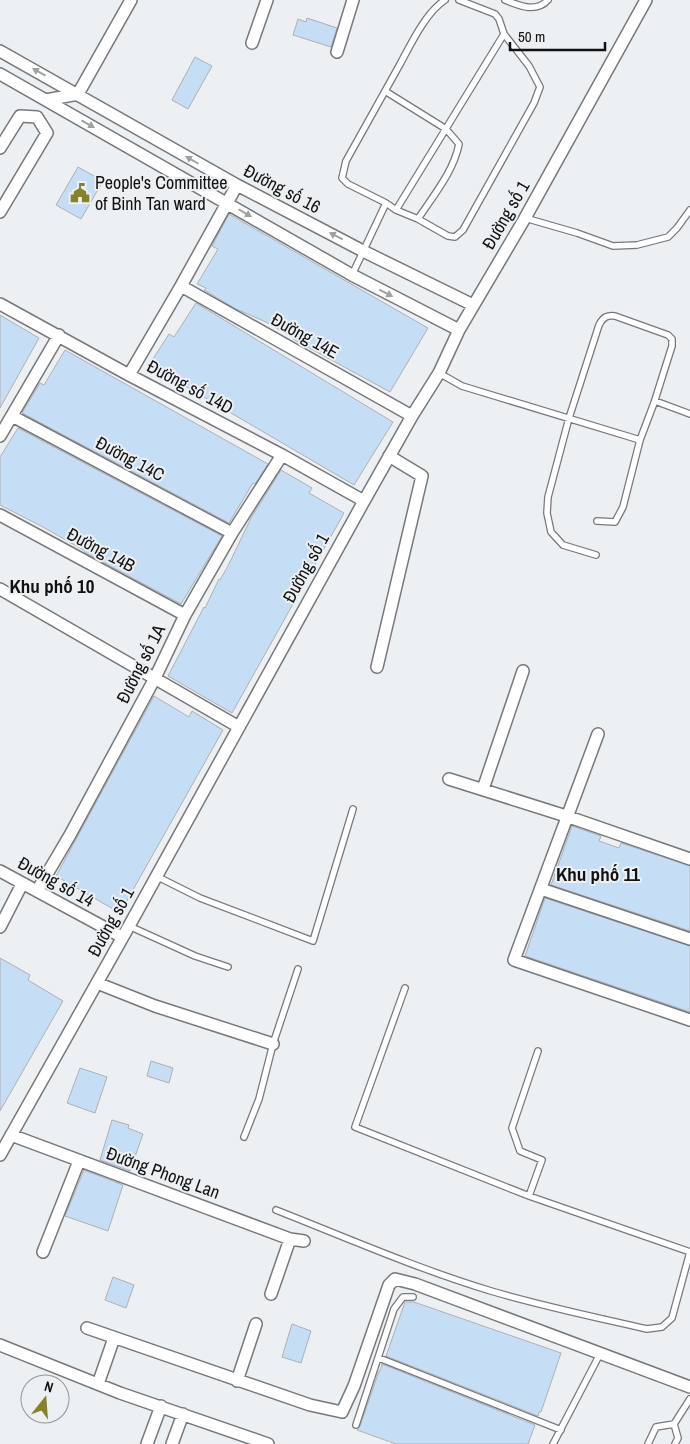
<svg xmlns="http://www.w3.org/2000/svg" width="690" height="1444" font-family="'Archivo Narrow',sans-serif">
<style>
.building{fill:#c6ddf6;stroke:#aeb0b3}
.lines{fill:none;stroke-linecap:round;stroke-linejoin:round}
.service-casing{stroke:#76787b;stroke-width:8}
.minor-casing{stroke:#76787b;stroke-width:14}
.service{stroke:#fff;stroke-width:5.5}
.minor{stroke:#fff;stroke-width:11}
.oneway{fill:#9fa0a0}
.labels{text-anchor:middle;stroke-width:4;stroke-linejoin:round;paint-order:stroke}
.poi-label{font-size:18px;fill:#101112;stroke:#edf0f3;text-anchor:start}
.street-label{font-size:18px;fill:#101112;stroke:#edf0f3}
.neighbourhood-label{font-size:19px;font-weight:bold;fill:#101112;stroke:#edf0f3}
</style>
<rect width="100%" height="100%" fill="#edf0f3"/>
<path class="building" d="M307 18 337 28 331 47 293 35 298 19 306 22Z
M195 57 212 66 188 109 172 100Z
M78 167 103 181 81 219 56 205Z
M229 214 428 328 390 392 293 339 294 338 266 322 236 309 204 290 206 288 197 284 218 249 212 246Z
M196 303 393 422 354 485 149 365 169 334 174 337Z
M0 315 39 338 0 408Z
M65 350 268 464 255 484 253 483 229 523 22 413 40 383 44 385Z
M18 428 222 536 181 604 84 552 85 551 43 527 0 505V457Z
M281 470 312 488 309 493 344 513 232 713 168 676 204 607 205 608 219 579 220 580 228 566 251 518Z
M154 696 189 717 192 711 223 730 120 913 56 876Z
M572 826 601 836 599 841 619 848 621 843 690 866V931L551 885Z
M545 898 690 946V1012L525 956Z
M0 958 30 975 28 980 63 1001 0 1111Z
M151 1061 173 1068 169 1083 147 1076Z
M80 1068 107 1077 95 1113 67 1103Z
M112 1120 129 1125 128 1128 143 1134 130 1171 100 1160Z
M84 1170 123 1185 108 1231 65 1216Z
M113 1277 134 1285 126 1308 105 1300Z
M405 1302H414L561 1353 541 1412H539L538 1416 386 1356Z
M292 1324 311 1331 301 1363 282 1357Z
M382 1364 535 1425 528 1444H396L357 1430 360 1426 379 1371H380Z"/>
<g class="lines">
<defs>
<path id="service" d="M459 0 495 14 499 19 504 34
M505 0C520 6 536 13 548 0
M385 91 446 129 459 144C454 171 433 196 418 219
M386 203 348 184 342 178 346 161C364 129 381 98 399 66 410 46 425 13 445 0
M525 218 577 233 613 246 637 245 668 237 677 228 690 210
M352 275 386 203 396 210 504 34 529 66 540 87 534 103 463 230 455 237 448 236 418 219 396 210
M439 373 462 386 640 440
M655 401 690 414
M596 555 563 545 551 532 547 513 548 497 569 418 599 325C603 317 607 315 615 316L668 335 672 339V346L654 403 640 440 623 507 615 522 597 521
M156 876 200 898 313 941 353 809
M129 926 195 956 228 967
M405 988 355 1127 529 1196 690 1252
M244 1137 259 1099 273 1044 298 969
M529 1196 542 1160 520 1151 512 1128 538 1051
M276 1210C347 1238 418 1269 491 1291 542 1306 595 1317 647 1329L662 1327 672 1318 690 1252
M379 1358 561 1430
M674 1424 678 1438 675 1444
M356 1425 394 1309 403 1297H413
M553 1444 601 1352
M648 1444 656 1427 674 1424 690 1399"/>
<path id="minor" d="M252 43 267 0
M0 51 237 185 363 251 473 305
M337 52 353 0
M0 74 352 275 459 330
M46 100 78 94 131 0
M0 148 20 116 37 117
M0 212 47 133 37 117
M181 286 412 416
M0 304 129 375 282 455 364 501
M129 375 181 286 237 185
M12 416 232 533
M0 436 59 335
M0 515 185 615
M0 589 239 727
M377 667 422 476 389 456
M598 734 514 960 690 1020
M449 779 566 816 690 859
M483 789 523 671
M0 871 122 937
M541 889 690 939
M37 891 70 835 155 678 185 615 232 533 282 455
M0 927 22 884
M97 983 155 1006 273 1044
M11 1135 290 1239 304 1241
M0 1155 129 926 364 501 412 416 439 373 459 330 525 218 646 0
M43 1252 79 1161
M271 1294 290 1239
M87 1328 310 1405 342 1412 354 1386 389 1285 395 1279 415 1284 690 1387
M0 1345 120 1393 268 1444
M237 1381 256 1324
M98 1384 114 1338
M147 1444 161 1406
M172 1444 183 1414"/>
</defs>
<use href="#service" class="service-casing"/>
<use href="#minor" class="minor-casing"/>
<use href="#service" class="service"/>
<use href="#minor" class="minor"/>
</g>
<defs><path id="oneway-solid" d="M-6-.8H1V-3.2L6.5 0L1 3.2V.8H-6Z" transform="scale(1.25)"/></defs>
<g class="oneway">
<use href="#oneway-solid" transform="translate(39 72) rotate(-151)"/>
<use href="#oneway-solid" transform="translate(88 124) rotate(29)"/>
<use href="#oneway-solid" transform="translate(192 160) rotate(-150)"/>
<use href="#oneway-solid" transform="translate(245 213) rotate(30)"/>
<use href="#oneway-solid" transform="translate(336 236) rotate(-153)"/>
<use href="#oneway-solid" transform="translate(386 293) rotate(27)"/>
</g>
<defs>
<symbol id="civic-bare" viewBox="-9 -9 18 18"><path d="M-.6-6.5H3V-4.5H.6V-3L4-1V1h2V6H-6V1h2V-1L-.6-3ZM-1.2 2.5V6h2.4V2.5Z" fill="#84822a" stroke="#edf0f3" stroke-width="2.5" paint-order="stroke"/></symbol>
</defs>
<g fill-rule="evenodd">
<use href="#civic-bare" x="66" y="179" width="28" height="28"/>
</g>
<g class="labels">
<g class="poi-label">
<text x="95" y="189">People's Committee<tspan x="95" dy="21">of Binh Tan ward</tspan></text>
</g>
<g class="street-label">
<text transform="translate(282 189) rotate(28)" y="6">Đường số 16</text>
<text transform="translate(506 215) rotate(-60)" y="6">Đường số 1</text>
<text transform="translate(305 336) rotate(29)" y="6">Đường 14E</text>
<text transform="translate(190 387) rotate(28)" y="6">Đường số 14D</text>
<text transform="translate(130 459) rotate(28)" y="6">Đường 14C</text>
<text transform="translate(101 550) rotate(28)" y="6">Đường 14B</text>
<text transform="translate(306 568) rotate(-61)" y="6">Đường số 1</text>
<text transform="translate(141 664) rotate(-63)" y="6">Đường số 1A</text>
<text transform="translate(56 882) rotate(29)" y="6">Đường số 14</text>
<text transform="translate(111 922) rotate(-61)" y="6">Đường số 1</text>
<text transform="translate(163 1173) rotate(20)" y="6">Đường Phong Lan</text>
</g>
<g class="neighbourhood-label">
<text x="52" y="593">Khu phố 10</text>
<text x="598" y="881">Khu phố 11</text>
</g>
</g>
<g transform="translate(45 1399) rotate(17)"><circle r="24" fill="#edf0f3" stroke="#959799"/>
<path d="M0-4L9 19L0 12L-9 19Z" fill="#84822a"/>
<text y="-8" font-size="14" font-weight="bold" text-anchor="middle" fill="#101112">N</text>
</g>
<path d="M510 42v8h95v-8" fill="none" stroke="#101112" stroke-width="2.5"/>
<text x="518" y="42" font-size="15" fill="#101112" stroke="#edf0f3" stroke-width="4" paint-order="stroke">50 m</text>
</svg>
